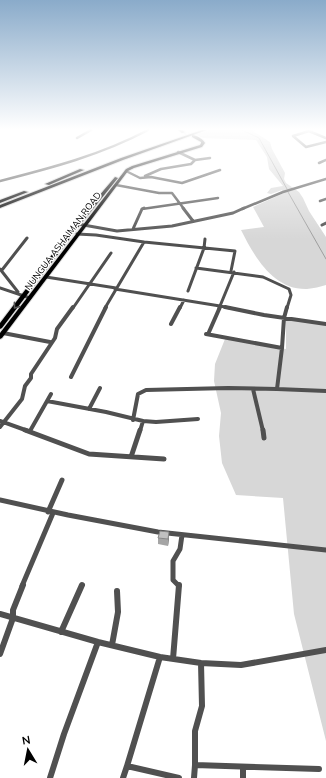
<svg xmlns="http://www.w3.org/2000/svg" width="326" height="778" font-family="Mulish,sans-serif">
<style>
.green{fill:#d7d7d7}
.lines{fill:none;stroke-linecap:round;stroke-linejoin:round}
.stream{stroke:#9e9e9e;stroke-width:1}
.primary-tunnel{stroke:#d9d9d9;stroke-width:3.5;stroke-dasharray:3.5 2;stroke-linecap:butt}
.primary-casing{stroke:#dbdbdb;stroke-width:2}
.highway-casing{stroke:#dbdbdb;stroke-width:2}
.street-far4{stroke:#505050;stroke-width:2.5}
.street-far3{stroke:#505050;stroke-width:3}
.street-far2{stroke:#505050;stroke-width:4}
.street-far1{stroke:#505050;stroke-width:5}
.street{stroke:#505050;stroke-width:6}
.primary{fill:#000;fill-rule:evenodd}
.highway{fill:#000;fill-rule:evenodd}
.wall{fill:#a5a5a5}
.shaded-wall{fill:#868686}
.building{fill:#c0c0c0;stroke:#868686}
.oneway{stroke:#595959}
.labels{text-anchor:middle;stroke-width:3;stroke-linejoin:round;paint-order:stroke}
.far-street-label{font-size:9px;fill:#000;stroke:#fff}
</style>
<rect width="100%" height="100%" fill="#fff"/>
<path class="green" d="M207 130H255L253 131 270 142 272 149 285 173 284 179 286 183 299 192 303 198 309 211 326 237V285C320 287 314 288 307 289 273 290 254 256 241 230L264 227 253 207 284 193 282 190 271 194 267 193 271 188 283 186 269 169 267 157 256 140 203 138 195 134Z
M286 317 326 323V741L294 614 283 498 236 495 222 463 219 436 221 413 214 381 215 364 225 339 286 349Z"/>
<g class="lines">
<path class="stream" d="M242 130 259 138 287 189
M288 192 326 259"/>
<path class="primary-tunnel" d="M183 132 193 136"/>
<defs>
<path id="primary" d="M178 130H182L185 132 182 133Z
M192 135C196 135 203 139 205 143L202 147 134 168 128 171 2 338 0 339V333L126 169 132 166 200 145 201 143V142L192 137Z
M115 177 118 178 80 225 2 328 0 329V323L76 223Z"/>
<path id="highway" d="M202 130H207L123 160 0 208V205L121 158Z
M80 169 84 170 49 185 45 184Z
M24 191 28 192 0 203V200Z"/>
</defs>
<use href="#primary" class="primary-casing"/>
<use href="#highway" class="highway-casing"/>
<path class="street-far4" d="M77 138 91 130
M326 138 309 131 293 136 306 147 326 142
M178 152 195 160 210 158
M319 163 326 160
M126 171 140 178 151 177 182 183 220 170
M145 176 161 169 191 164 195 160
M0 181C51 168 101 155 148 130
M116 185 159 193H172L184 209
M320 201 326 199
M142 209 218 198
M242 209 283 192 326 179"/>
<path class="street-far3" d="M183 208 193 221
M78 224 117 231 172 226 233 213 244 208
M322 225 326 223
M133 229 142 209 144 208
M77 234 96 235 144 242 105 308
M144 242 235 251 231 271
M196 268 263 277 289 289 291 295 287 308
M0 269 18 292
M2 270 27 238
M46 277 116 288
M0 288 30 298
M115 289 220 306 219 308
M188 291 204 248 205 239
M73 308 111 253
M180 308 184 300
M230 308 220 306 234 272"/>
<path class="street-far2" d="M225 307 264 315 326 324
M171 324 180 307
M209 332 220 307
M3 333 50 342
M206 334 282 348 284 318 287 307
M71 377 106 307
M253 389 263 431
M277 389 326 391
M47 401 106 412 143 421 156 422 198 419
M89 409 100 388
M133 420 138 394 146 390 228 388 277 389 282 348
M0 421 28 431
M0 427 22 399 25 386 31 378V374L55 338 57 329 73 307
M30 431 51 394
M140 431 143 421"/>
<path class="street-far1" d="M25 430 89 454 164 459
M263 430 264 438
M131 457 140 430
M0 500 68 515 158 532 326 550
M48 512 62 480
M22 586 53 513
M179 586 173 580V561L180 549 182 535"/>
<path class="street" d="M0 614 98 642 160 657 201 663 241 665 326 650
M61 632 82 585
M112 645 118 612 117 591
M0 654 13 618V610L23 585
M173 659 179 585
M195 765V731L202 706 201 663
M127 766 160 657
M243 767V778
M50 778 64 734 98 642
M123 778 127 766 179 778
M194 778 195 765 319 769"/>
<use href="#primary" class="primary"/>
<use href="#highway" class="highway"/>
</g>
<path class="wall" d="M158 538 169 539 168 546 158 544Z"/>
<path class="shaded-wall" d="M169 532V539L168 546V539Z"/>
<path class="building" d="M160 531 169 532 168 539 158 538Z"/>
<defs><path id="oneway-chevron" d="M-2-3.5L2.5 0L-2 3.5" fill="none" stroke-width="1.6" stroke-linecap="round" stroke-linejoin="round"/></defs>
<use class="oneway" href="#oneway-chevron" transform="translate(16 306) rotate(127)"/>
<linearGradient id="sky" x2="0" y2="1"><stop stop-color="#8aabca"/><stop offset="0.54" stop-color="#fff"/><stop offset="1" stop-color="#fff" stop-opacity="0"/></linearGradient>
<rect width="326" height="239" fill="url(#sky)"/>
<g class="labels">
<g class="far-street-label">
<text transform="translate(63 241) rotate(-53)" y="3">NUNGUA ASHAIMAN ROAD</text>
</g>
</g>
<g transform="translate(28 750) rotate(350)" stroke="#ffffff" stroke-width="3" paint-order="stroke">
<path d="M0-3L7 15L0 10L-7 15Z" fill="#000000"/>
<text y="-6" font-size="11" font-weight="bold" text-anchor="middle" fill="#000000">N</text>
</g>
</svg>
